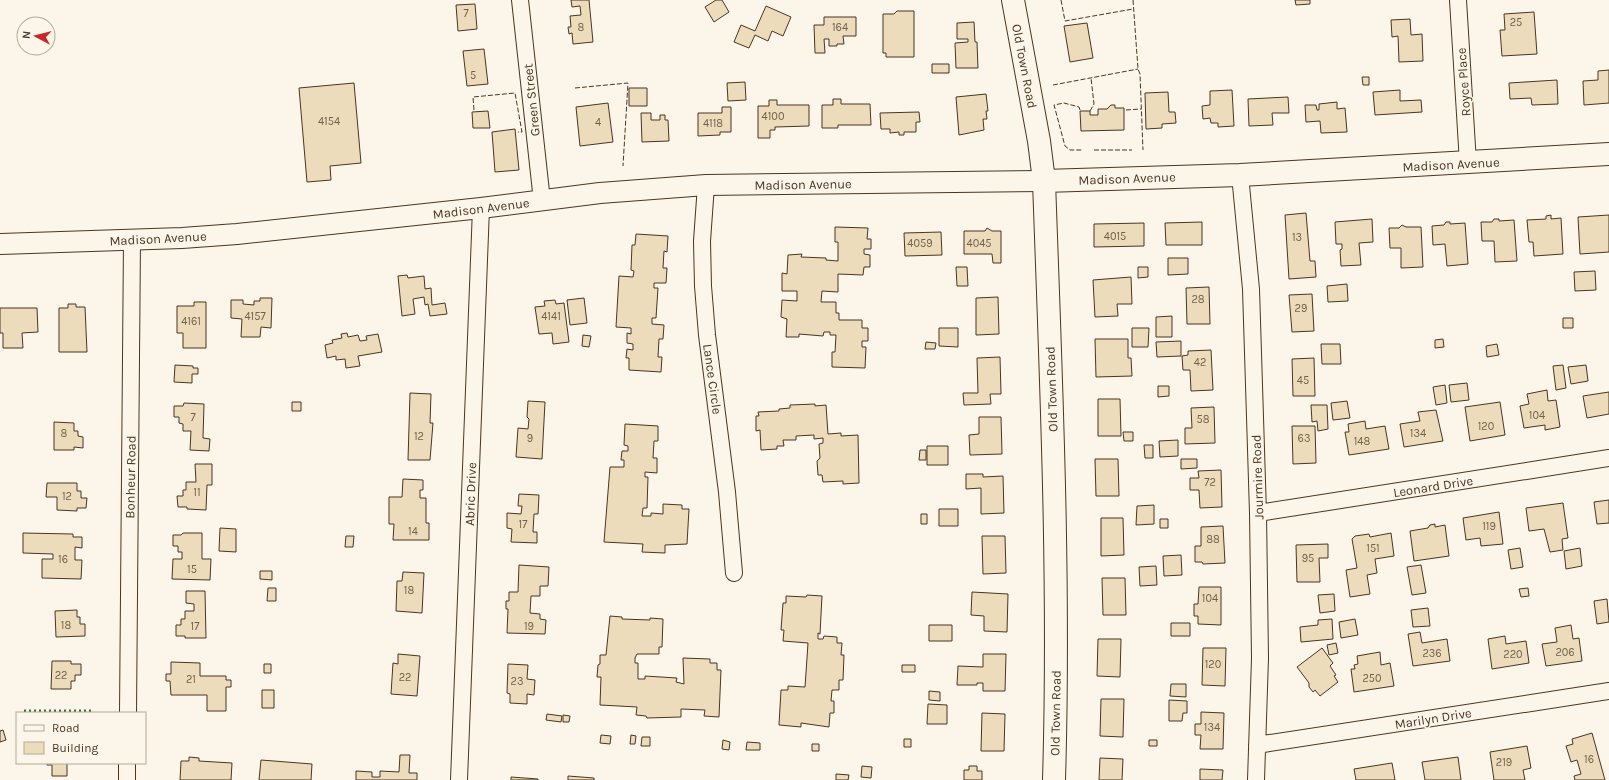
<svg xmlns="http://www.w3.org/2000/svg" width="1609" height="780" font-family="Karla,sans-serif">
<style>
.building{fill:#ecdcbc;stroke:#4a3520}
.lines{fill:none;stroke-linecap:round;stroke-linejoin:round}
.minor-casing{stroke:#4a3520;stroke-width:18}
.tertiary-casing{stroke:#4a3520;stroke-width:22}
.secondary-casing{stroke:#4a3520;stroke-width:24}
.minor{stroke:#fbf6e9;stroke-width:16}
.tertiary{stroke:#fbf6e9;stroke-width:20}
.secondary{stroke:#fbf6e9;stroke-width:22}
.hedge{stroke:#436837;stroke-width:3;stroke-dasharray:2 3;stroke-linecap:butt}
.fence{stroke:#4a3520;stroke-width:1;stroke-dasharray:5 2;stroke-linecap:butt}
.labels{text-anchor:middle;stroke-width:3;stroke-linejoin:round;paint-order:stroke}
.number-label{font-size:11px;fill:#725f47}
.street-label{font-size:13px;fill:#4a3520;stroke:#fbf6e9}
</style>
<rect width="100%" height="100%" fill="#fbf6e9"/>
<path class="building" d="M571 0H589L593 42 573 44 572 33 569 34 568 27H571L570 16 581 15 580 6 572 7Z
M716 0H722L729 12 714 22 705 7Z
M1295 0H1310V4L1296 5Z
M475 4 477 29 458 31 456 5Z
M766 6 791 17 783 36 772 31 768 41 755 35 749 48 734 42 741 25 755 31Z
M897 11H914V57H886V53H883V14H894Z
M1534 12 1537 54 1502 56 1500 30H1505L1504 14Z
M824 17H856V36H843L844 44H837V46H829V39H824L825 53H815L814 25H824Z
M1410 19 1411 35 1422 34 1423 61 1399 62 1398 36 1392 37 1391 20Z
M974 22 975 42H977L978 68H956L955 43 968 42V39H957V23Z
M1087 23 1093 58 1070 62 1064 26Z
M484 49 488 84 467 86 463 51Z
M932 64H949V73H932Z
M1609 70V103L1584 105 1583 81 1598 80V71Z
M1362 77H1369V85H1363Z
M1557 80 1558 104 1532 105 1531 98 1510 99 1509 83Z
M745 82 746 100 728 101 727 83Z
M354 83 361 163 330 166 331 180 307 182 299 88Z
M629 88H647V106H629Z
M1232 90 1234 126 1218 127V123H1211L1210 118 1203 119 1202 106 1210 105V91Z
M1400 90V101L1421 100 1422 112 1375 115 1373 92Z
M1168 92 1169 112H1175L1176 123 1162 124V128L1146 129 1145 93Z
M986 94 988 111H986L987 119H983L984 130 959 135 956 97Z
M1288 97 1289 113H1272L1273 125 1249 126 1248 99Z
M833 99H841V104H870L871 125H838V128H822V105H833Z
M769 100H777V105H809V126L775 127V130H770V138H758V106H769Z
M1337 102V109L1345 108 1347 132 1321 133 1320 121 1306 122 1305 105H1316L1317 110H1319V104Z
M608 103 613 142 580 146 576 107Z
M1111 105H1115V108H1124V130L1081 131 1080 111H1090V115H1098V109H1107Z
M722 107H731V132H720V135L698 136V113H722Z
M488 111 490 128H473L472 112Z
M919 112 920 122H916V132H904V135H899V132L890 133V129H881L880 113Z
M641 113H651V120H660V115H665V120H668L669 141 642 142Z
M515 129 519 170 495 172 492 132Z
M1306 213 1310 261H1315L1316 277 1289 279 1285 215Z
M1551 215V219L1561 218 1563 254 1534 256 1533 242H1529L1527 220 1546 219V216Z
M1609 215V252L1580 254 1578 217Z
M1372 219 1373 242 1359 243 1361 265 1341 266 1340 250 1342 249V244H1336L1335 222Z
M1494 219H1499V221L1514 220 1517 261 1495 262 1494 241H1482L1481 222H1492Z
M1202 222V245H1166L1165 223Z
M1446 222H1450V224L1465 223 1468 264 1447 266 1445 244 1433 245 1432 226 1444 225Z
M1144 223V246L1094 247V224Z
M1402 225 1406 227H1421L1423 267 1401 268V248H1390L1389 228H1399Z
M835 227 868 228 867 239H871V249H864V254L870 255V267H864L863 275 838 274V292L822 291 821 302H836V313H839V320H862V328H868V341H862V347H866L865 368 832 367V352H835L836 335H830V332H824L823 336 799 334V337H786L787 319 781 317 782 300 797 301V291H782V273L787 274 788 255 802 254 801 257 826 258V260L838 261V242H835Z
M987 228 992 231H1001V263H993L992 254H964V231H985Z
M941 232 942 255 905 256 904 233Z
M636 234 668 236 667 252 664 251 663 268H667L666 283H654V288H658L656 318H652V324L664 325 663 339H659L658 357H662L661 372 629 370V358H626L627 349 633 350V344L627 343V333L631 334V328L616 327 619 276 633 277 634 271 631 270 632 245H635Z
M1168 258H1188V274L1168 275Z
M956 267H967L968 286H957Z
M1138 267H1148V277L1138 278Z
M1595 271 1596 290 1575 291 1574 272Z
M407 275 408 278 424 276 425 289 431 288 432 305 445 303 447 314 430 316 428 304 425 305 424 297 413 299 415 314 402 316 398 276Z
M1131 277 1132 304H1117L1118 316 1095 317 1093 280Z
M1347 284 1348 301 1328 302 1327 286Z
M1209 287 1210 324H1187L1186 288Z
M1312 294 1314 331 1292 332 1289 295Z
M998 297 999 334 976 335V298Z
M260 298H272L271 328 261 327 260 337H241L242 319 231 318V300H243V304L254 305V301H260Z
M584 298 587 323 570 325 567 300Z
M555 300 556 304 564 303 569 342 553 344 552 333 539 334 535 307 545 306 544 301Z
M194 302H206V348H183V333H177V306H194Z
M68 304H76V307H85L87 352H59V308H68Z
M0 308H37L38 332 22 333 23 348H3V333H0Z
M1172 316V337H1156V317Z
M1563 318H1573V328H1563Z
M939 328H958V347L939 346Z
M1132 328H1149L1148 347H1132Z
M347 333 348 337 358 335 360 341 367 340 366 336 378 334 382 352 358 356 360 366 346 368 345 359 336 360V356L327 358 325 345 333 343 332 340 342 338 341 334Z
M583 335 591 336 589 347 582 346Z
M1095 339H1128V358H1131L1132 376 1096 377Z
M1443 339 1444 347 1435 348V340Z
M1181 341V356L1157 357 1156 342Z
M926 342 936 343 935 349H925Z
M1321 344H1340L1341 364H1322Z
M1497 344 1499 355 1487 357 1486 346Z
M1211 350 1213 390 1191 391 1190 370H1183L1182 356 1188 355V351Z
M1000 357 1001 394H990L991 404 964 405 963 393H978L977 358Z
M1314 358 1315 396H1293L1292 359Z
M175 365 193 366V368H198V374H192V383L174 382Z
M1563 365 1566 388 1556 390 1553 366Z
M1586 365 1588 381 1571 384 1568 367Z
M1467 383 1469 400 1451 402 1449 385Z
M1445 385 1447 403 1436 405 1433 387Z
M1158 386H1169V396L1158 397Z
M1547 390 1548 401 1556 400 1560 427 1545 430V425L1524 428 1520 406 1529 404 1527 394Z
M1609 392V414L1587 418 1583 396Z
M410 393 431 394 430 423H433L430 460H408Z
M1098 399H1120L1121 436H1098Z
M528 401 545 402 542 459 516 457 518 428 528 429 529 419 527 417Z
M1347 401 1350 418 1333 420 1331 403Z
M292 402H301V411H292Z
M1500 402 1505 435 1470 441 1465 407Z
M184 403 204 404 203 438 210 439 209 451 190 450 191 431H183V424L179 423V417H174V406H183Z
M815 404V406L826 405 828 434 841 433V436L858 435 859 483 843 484V481L823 482 822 475H818L817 461 820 458 819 444 823 443V438L814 439V435L796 436V440H783L784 446H777V449L761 450 760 430 756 431V416H759L758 412 779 411V409L790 408V405Z
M1311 405H1327L1328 429 1318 431 1317 421 1312 422Z
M1214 407 1215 443 1185 444V428H1192L1191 408Z
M1436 410 1443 441 1404 447 1400 424 1420 421 1418 412Z
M979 417H1001L1002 454 970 455 969 435 979 434Z
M1365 421 1366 429 1385 426 1389 449 1349 455 1345 432H1349L1348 424Z
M54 422 74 423V431H78V436L83 437V448L74 447V450H54Z
M625 424 658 426V441H654L653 458H657V473L645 472V477H648L647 508H643L642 516H651V513L663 514V504L682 505V509H689L687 544 665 545V553L642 552 643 544 604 542 610 467H624V460H621L622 451H628V446L624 445Z
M1292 426H1315L1316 463 1293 464Z
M1123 432H1133V441H1124Z
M1178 440V456L1160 457 1159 441Z
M1144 445H1153V458H1145Z
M927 446H948V465H927Z
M920 450H926V460H919Z
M1095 459H1118L1119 496H1096Z
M1181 459H1197V468L1181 469Z
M195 464H212V485H207L206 510 187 509V507H178L177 496H183V490H186V482H196Z
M1221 470 1222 507 1200 508 1199 490H1190V478H1199L1198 471Z
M966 474H983V477L1003 476 1004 513 981 514V488L966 489Z
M403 479 423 480V490H420V498H426V523H429V540H393L394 524H389V497H402Z
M47 483H77V491H81V498H87L86 508H77V511L57 510V497H46Z
M519 494 539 495 538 514H534L533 532H537V543L511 542 512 529 507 528V513L521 514 522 506H518Z
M1609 500V523L1597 524 1594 502Z
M1563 503 1568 538 1562 539 1563 550 1550 552 1544 529 1529 531 1526 508Z
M1154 505V524L1136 525 1137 506Z
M939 509H958V526H939Z
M1499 512 1503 544 1481 546 1480 538 1466 540 1463 518Z
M921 514H927V524H921Z
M1101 518H1123L1124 555 1101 556Z
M1160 519H1168V528H1160Z
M1435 524V527L1445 525 1449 556 1414 561 1410 531 1428 528 1430 525Z
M1223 526 1225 563 1203 564 1202 562H1195V546H1201V527Z
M220 528 236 529V552L219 551Z
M23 533 73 534V537H82V548L75 547V560H82L81 579 42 578V559H53V554L23 553Z
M183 533H202V559H211L210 580 172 579 173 559H182V552H178V546H173V535H181Z
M1391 533 1394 556 1375 559 1377 573 1367 575 1370 594 1350 597 1346 570 1357 568 1352 539 1355 536 1369 534 1370 537Z
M346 536H354L353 547H345Z
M982 536H1005L1006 573 983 574Z
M1328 544V558H1319L1320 582H1297L1296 545Z
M1520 548 1523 567 1511 569 1508 550Z
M1580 548 1582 566 1566 569 1564 551Z
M1181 555 1182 575 1164 576 1163 556Z
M519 565 549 567 548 586H540V596H531L530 613 540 614V619L546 620 545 634 507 633 508 609H506V601H509V592H518Z
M1421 565 1426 593 1412 595 1407 567Z
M1156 566 1157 585 1140 586 1139 567Z
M260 571H272V580L260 579Z
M403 572 424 573 422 613 396 611 397 581H402Z
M1102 578H1125L1126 615H1103Z
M1199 587H1221V625L1198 624V616H1194V604H1198Z
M268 588H276V601H267Z
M1528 588 1529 596 1521 597 1519 589Z
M186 591H205L206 638H185V636H176V625H181V619H185V611H194V604L186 603Z
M972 592 1008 594 1007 632 984 631V616L971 615Z
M1334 594 1335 611 1320 613 1318 595Z
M807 595 822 596 820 634 818 633V639H823L824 636 837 637V643H842L841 655H844L843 680H839V690H832L831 701H834V713H830L829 727 801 723V727L779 725 781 690H788V686L805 687 808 643 783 641 784 630H781L783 603H786V596L806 597Z
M1607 599 1609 622 1597 624 1594 601Z
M1428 608 1430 626 1413 627 1411 610Z
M77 610V617H80V624H85V636L56 637 55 611Z
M610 616 622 617V619L650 620V618L663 619 662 647H659V654H637L635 658V663H638V679H645V676L677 678 676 682 684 684 683 658 710 659V663H717V670H721L719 717 704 716 705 710 681 709V717L647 718 646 716 636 715 637 707 600 705 601 677H597L598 665 600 664V655H606Z
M1332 619 1333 639 1301 642 1300 627 1318 625V620Z
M1355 619 1358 635 1341 638 1339 622Z
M1171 623H1190V636H1171Z
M929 625H952V641H929Z
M1571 625 1573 639 1579 638 1582 661 1546 666 1542 644 1557 642 1555 628Z
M1420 632 1422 643 1447 639 1450 661 1413 666 1408 634Z
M1505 636 1506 644 1526 641 1529 663 1492 669 1488 639Z
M1098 639H1121L1120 677 1097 676Z
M1336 643 1338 653 1329 655 1327 645Z
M1203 648H1226L1225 686 1202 685Z
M1322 648 1333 663 1330 666 1336 675 1334 676 1338 682 1320 696 1315 690 1313 692 1309 687V683L1297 667Z
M1380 652 1381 665 1390 663 1394 686 1354 692 1351 669H1355L1354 665 1358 664 1357 656Z
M398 654 420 656 417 696 391 694 393 663 398 664Z
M983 654H1006L1005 691H983V683H977V685H957L958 666 983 667Z
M52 661H71V664H81V675H75V681H71V689H51Z
M171 662 200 663V676H226V680H231V687H226V711H207V695H171L170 681H166V674H171Z
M264 664H271V673H264Z
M508 664 528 665 527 679 535 680 534 695 527 694V704L510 703V694L507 693Z
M902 665H915V672H902Z
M1171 684H1186V697L1170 696Z
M262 690H274V708H262Z
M929 691 940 692V701L929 700Z
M1101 699H1124L1123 737 1100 736Z
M1169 700 1187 701V713H1183L1182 721H1169Z
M928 704 947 705V724H927Z
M1201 712 1224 713 1223 749H1200L1201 735H1195V724H1201Z
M982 713 1005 714 1004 751H981Z
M547 714 562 716 561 722 546 720Z
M563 715 570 716 569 722H563Z
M3 730 6 740 0 742V731Z
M1592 733 1605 780H1575L1574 776 1581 774 1577 760 1571 762 1566 746 1573 744 1572 739Z
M601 735 611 736 610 744 600 743Z
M631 735 636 736 635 744H630Z
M642 737H650V746H641Z
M904 739H911V747H904Z
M723 740 730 742 729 750 722 749Z
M1149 740H1157V746H1149Z
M747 742 760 743V750H746Z
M812 744H819V751H812Z
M1527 746 1531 768 1523 770 1525 780H1494L1490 752Z
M400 755H410L409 773H417V780H356V771L372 772V777H380V771L399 772Z
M189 757 199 758V761L232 763 231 780H180L181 761H189Z
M1458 757 1461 780H1425L1422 762Z
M1100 758 1123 759 1122 780H1099Z
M261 760 312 764 311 780H259Z
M47 763H77H67V776H52V765H47Z
M1392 763 1395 780H1356L1354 769Z
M862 766 872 767 871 778 861 777Z
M969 766H977V771H982V780H964V770H969Z
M1200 769 1223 770 1222 780H1200Z
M836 774 849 775 848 780H836Z
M568 776 594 778V780H568Z
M511 777 538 779V780H511Z"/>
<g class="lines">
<defs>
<path id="minor" d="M520 0 542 201
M1458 0 1468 163
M1240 175 1251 289 1258 513 1260 658 1256 780
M706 185 702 241 703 286 707 335 727 492 734 573
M1258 513 1609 458
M128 713 132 240
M1257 745 1609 691
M127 780V763
M459 780 481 208"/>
<path id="tertiary" d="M0 244 182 238 237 234 481 208 600 193 706 185 1044 181"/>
<path id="secondary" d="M1013 0 1039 141 1044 181C1051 380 1060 580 1054 780
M1044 181 1240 175 1609 154"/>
</defs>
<use href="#minor" class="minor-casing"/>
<use href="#tertiary" class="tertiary-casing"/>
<use href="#secondary" class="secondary-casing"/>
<use href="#minor" class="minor"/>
<use href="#tertiary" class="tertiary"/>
<use href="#secondary" class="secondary"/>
<path class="hedge" d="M24 711H93"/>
<path class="fence" d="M1061 0 1065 21 1133 9
M1133 0 1138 69 1140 74 1143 150
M1053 85 1138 69
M575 88 628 83 623 166
M474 110 473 97 515 93 522 132H518
M1080 110 1079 107 1064 103 1054 105 1065 146 1070 150H1082
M1126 110 1141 109
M1090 111 1094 104 1091 78
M1094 150H1132"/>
</g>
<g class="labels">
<g class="number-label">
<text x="466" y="17">7</text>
<text x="1516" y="26">25</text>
<text x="581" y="31">8</text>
<text x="840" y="31">164</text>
<text x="473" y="79">5</text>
<text x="773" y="120">4100</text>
<text x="329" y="125">4154</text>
<text x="598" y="126">4</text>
<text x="713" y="127">4118</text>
<text x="1115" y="240">4015</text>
<text x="1297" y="241">13</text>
<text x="920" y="247">4059</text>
<text x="979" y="247">4045</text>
<text x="1198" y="303">28</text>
<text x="1301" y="312">29</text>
<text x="255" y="320">4157</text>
<text x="551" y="320">4141</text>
<text x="191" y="325">4161</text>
<text x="1200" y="366">42</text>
<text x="1303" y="384">45</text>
<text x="1537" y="419">104</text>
<text x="193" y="421">7</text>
<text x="1203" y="423">58</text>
<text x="1486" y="430">120</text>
<text x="64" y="437">8</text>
<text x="1418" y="437">134</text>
<text x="419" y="440">12</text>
<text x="530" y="442">9</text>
<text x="1304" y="442">63</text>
<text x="1362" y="445">148</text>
<text x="1210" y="486">72</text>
<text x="197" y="496">11</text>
<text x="67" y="500">12</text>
<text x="523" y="528">17</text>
<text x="1489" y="530">119</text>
<text x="413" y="535">14</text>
<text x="1213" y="543">88</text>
<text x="1373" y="552">151</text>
<text x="1308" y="562">95</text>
<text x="63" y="563">16</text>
<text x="192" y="573">15</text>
<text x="409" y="594">18</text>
<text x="1210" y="602">104</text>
<text x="66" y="629">18</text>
<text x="195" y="630">17</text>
<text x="529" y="630">19</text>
<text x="1565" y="656">206</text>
<text x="1432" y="657">236</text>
<text x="1513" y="658">220</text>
<text x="1213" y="668">120</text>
<text x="61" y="679">22</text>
<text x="405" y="681">22</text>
<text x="1372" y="682">250</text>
<text x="191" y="683">21</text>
<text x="517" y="685">23</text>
<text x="1212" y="731">134</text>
<text x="1589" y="763">16</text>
<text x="1504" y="766">219</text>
</g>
<g class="street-label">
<text transform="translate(1025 66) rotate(79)" y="5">Old Town Road</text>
<text transform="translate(1463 82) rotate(-94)" y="5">Royce Place</text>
<text transform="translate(531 100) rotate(-96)" y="5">Green Street</text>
<text transform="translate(1451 164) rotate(-3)" y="5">Madison Avenue</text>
<text transform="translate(1127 178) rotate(-2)" y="5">Madison Avenue</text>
<text transform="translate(803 184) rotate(-1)" y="5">Madison Avenue</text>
<text transform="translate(481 208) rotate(-7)" y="5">Madison Avenue</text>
<text transform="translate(158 238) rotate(-3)" y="5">Madison Avenue</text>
<text transform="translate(713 379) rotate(82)" y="5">Lance Circle</text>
<text transform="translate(1051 389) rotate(-92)" y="5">Old Town Road</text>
<text transform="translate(130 477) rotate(-89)" y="5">Bonheur Road</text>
<text transform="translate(1257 477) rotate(-92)" y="5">Jourmire Road</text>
<text transform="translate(1433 486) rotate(-9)" y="5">Leonard Drive</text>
<text transform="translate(470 494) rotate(-88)" y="5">Abric Drive</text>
<text transform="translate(1055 713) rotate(-89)" y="5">Old Town Road</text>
<text transform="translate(1433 718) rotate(-9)" y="5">Marilyn Drive</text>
</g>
</g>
<rect x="16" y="712" width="130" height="52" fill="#fbf6e9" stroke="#b4a999"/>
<rect x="24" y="725" width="20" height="6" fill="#fbf6e9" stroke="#b4a999"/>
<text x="52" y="732" font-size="12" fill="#4a3520">Road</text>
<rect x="24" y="742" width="20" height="12" fill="#ecdcbc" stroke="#b4a999"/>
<text x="52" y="752" font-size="12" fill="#4a3520">Building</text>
<g transform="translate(36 36) rotate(277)"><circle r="19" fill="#fbf6e9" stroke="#b4a999"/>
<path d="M0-3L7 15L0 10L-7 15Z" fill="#c62828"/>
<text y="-6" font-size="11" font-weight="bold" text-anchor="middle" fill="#4a3520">N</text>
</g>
</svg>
